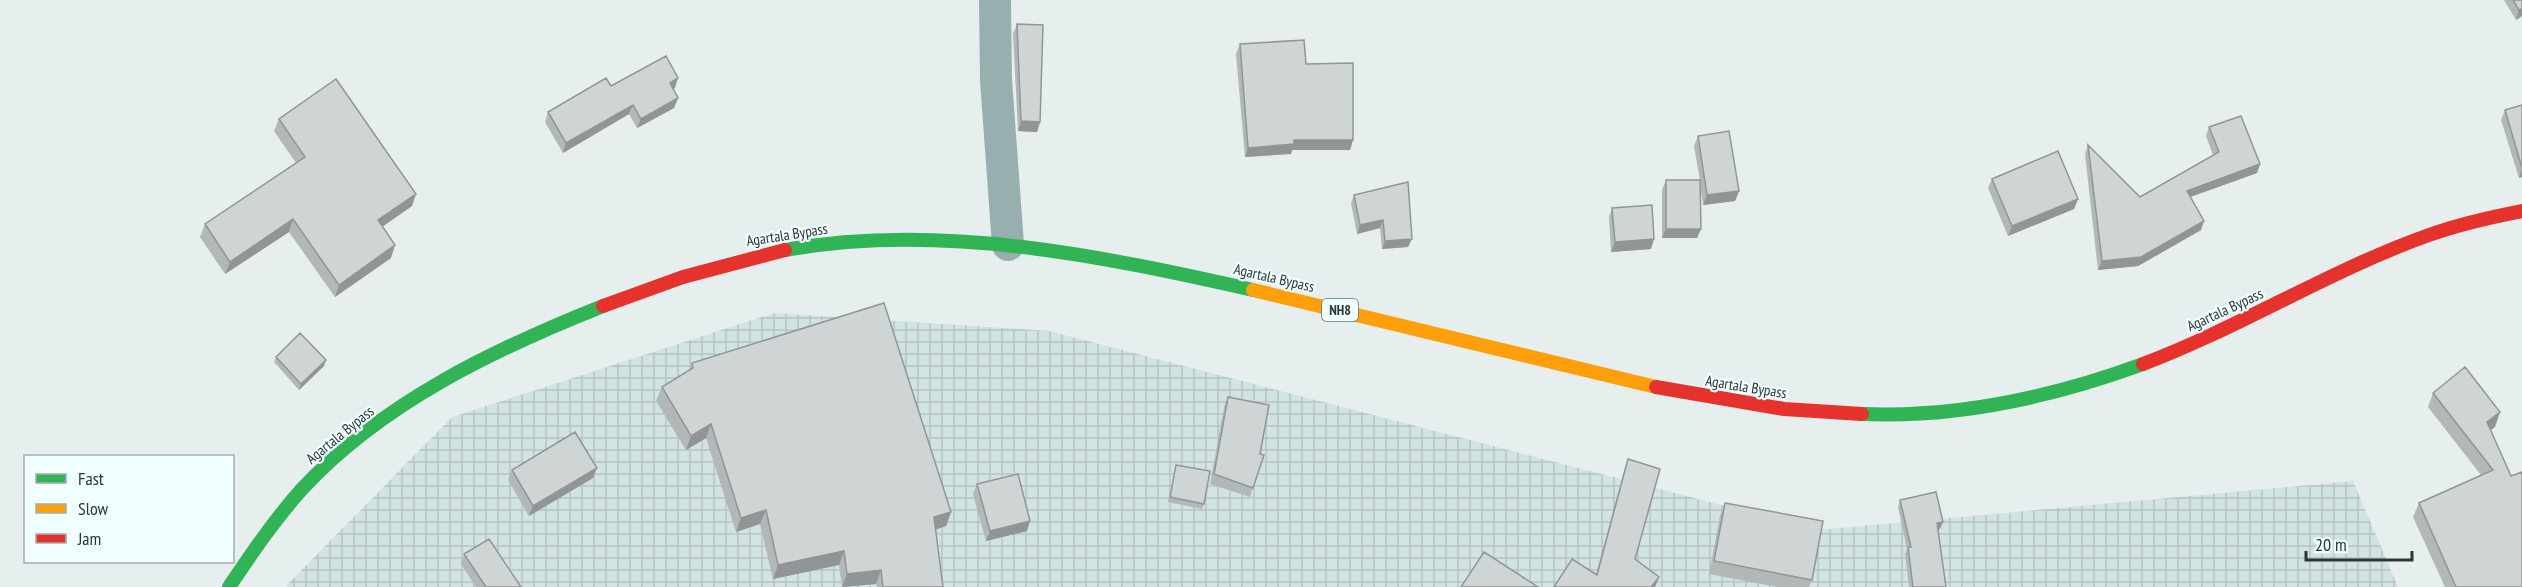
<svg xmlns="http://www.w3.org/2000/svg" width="2522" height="587" font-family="'PT Sans Narrow',sans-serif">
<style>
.industrial{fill:url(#industrial-grid)}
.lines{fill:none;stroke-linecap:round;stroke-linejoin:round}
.street{stroke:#98afaf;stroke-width:32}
.fast{stroke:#30b455;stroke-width:14}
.slow{stroke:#ff9f0a;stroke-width:14}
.jam{stroke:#e5322d;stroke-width:14}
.wall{fill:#b2b7b7}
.shaded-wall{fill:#919595}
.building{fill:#cfd5d5;stroke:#919595;stroke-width:1.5}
.labels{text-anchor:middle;stroke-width:4.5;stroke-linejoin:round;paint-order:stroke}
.shield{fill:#f0ffff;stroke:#697272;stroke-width:1.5}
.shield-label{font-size:14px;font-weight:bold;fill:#2f3535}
.street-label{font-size:15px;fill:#2f3535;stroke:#f0ffff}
</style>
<defs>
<pattern id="industrial-grid" width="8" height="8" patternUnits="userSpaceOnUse" patternTransform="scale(1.5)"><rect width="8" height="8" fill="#d2e3e3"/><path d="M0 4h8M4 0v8" fill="none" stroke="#b5c3c3"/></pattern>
</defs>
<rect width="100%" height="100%" fill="#e6eeee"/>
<path class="industrial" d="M774 313 1049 331 1818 530 2353 481 2398 587H285L452 417Z"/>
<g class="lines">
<path class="street" d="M995 0 996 80 1008 245"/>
<path class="fast" d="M785 250C940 222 1102 256 1253 290
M1862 414C1957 418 2053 397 2143 364
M229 587C252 553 275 519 302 489 383 402 495 349 603 306"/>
<path class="slow" d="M1253 290 1656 387"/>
<path class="jam" d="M603 306 683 277 785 250
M2143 364C2241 327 2330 270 2429 235 2459 224 2491 217 2522 211
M1656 387 1784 409 1862 414"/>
</g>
<path class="wall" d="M2504 0H2522V16L2516 20Z
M1017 24 1040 122 1037 132 1018 131 1013 34Z
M1240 44 1306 64 1353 140 1350 150H1292L1291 154 1245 157 1236 54Z
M611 86 675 88 673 89 678 98 674 108 637 128 629 114 563 153 545 122 548 112Z
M2522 105V177L2519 178 2501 120 2505 110Z
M279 119 412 206 382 227 391 258 335 297 289 232 225 274 200 237 205 224 296 163 274 131Z
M2209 127 2260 164 2257 173 2191 197 2201 230 2138 266 2098 270 2085 154 2088 145 2140 197 2213 155 2206 136Z
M1698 136 1739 191 1735 201 1703 205 1700 185 1701 229 1697 238H1662V190L1666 180H1700L1694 146Z
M1992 179 2078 199 2074 209 2008 236 1988 188Z
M1408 182V247L1382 249 1380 228 1357 234 1351 203 1354 195Z
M1612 208 1651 249 1611 252 1609 217Z
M276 357 324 366 299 390 274 362Z
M692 363 951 512 946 526 936 529 943 587H877L876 584 842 587 839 565 773 579 760 524 736 532 706 438 686 450 656 401 662 387 689 370Z
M2433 393 2495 427 2490 430 2522 587H2445L2413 517 2419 503 2481 475 2428 407Z
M1228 397 1260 454 1264 455 1250 497 1210 484 1224 407Z
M1628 459 1635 559 1659 577 1655 587H1554L1596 574 1624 471Z
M1176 465 1204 504 1202 509 1168 502Z
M512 470 593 478 529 516 508 480Z
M977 484 1027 531 986 541 973 494Z
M1900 500 1940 529H1938L1946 587H1909L1905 554 1907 549 1898 507Z
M1725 503 1812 580 1809 587H1777L1709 574 1720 516Z
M464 554 521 587H476L461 564Z"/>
<path class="shaded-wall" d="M2522 9V16L2516 20 2519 10Z
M678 78 675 88 666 93 670 83Z
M678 98 674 108 637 128 641 119Z
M633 105 629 114 563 153 566 143Z
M1021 121 1040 122 1037 132 1018 131Z
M1294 140H1353L1350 150H1292L1291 154 1245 157 1248 148Z
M2260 164 2257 173 2184 199 2187 191Z
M2522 168V177L2519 178Z
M1739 191 1735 201 1703 205 1707 195Z
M416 194 412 206 373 233 378 220Z
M2078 199 2074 209 2008 236 2012 226Z
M293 219 289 232 225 274 230 262Z
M1383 220 1380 228 1357 234 1360 225Z
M2204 221 2201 230 2138 266 2098 270 2102 261Z
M1666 229H1701L1697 238H1662Z
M1412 239 1408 247 1382 249 1385 241Z
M1654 239 1651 249 1611 252 1615 242Z
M395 245 391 258 335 297 339 285Z
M326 360 324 366 299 390 301 384Z
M2500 412 2495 427 2482 437 2487 422Z
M711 424 706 438 686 450 691 436Z
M597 468 593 478 529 516 533 506Z
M766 510 760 524 736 532 741 518Z
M951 512 946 526 929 532 934 517Z
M1030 521 1027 531 986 541 990 531Z
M1943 522 1940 529 1935 530 1937 523Z
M844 551 839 565 773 579 778 565Z
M881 570 876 584 842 587 847 574Z
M1659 577 1655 587H1651Z"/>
<path class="building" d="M2513 0H2522V9L2519 10Z
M1017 24 1043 25 1040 122 1021 121Z
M1304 40 1306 64 1353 63V140H1294V144L1248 148 1240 44Z
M666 56 678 78 670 83 678 98 641 119 633 105 566 143 548 112 606 78 611 86Z
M336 79 416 194 378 220 395 245 339 285 293 219 230 262 205 224 305 157 279 119Z
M2522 105V168L2505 110Z
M2241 116 2260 164 2187 191 2204 221 2141 257 2102 261 2088 145 2140 197 2219 152 2209 127Z
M1729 131 1739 191 1707 195 1698 136Z
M2058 151 2078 199 2012 226 1992 179Z
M1666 180H1700L1701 229H1666Z
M1408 182 1412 239 1385 241 1383 220 1360 225 1354 195Z
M1652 205 1654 239 1615 242 1612 208Z
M884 303 951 512 934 517 943 587H883L881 570 847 574 844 551 778 565 766 510 741 518 711 424 691 436 662 387 693 368 692 363Z
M300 333 326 360 301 384 276 357Z
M2465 367 2500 412 2487 422 2511 476 2522 472V587H2456L2419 503 2493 470 2433 393Z
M1228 397 1269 405 1260 454 1264 455 1253 488 1214 474Z
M575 432 597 468 533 506 512 470Z
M1628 459 1660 469 1635 559 1659 577 1651 587H1554L1572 559 1597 575Z
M1176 465 1210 471 1204 504 1170 497Z
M1018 474 1030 521 990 531 977 484Z
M1936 492 1943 522 1937 523 1946 587H1913L1908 547H1911L1900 500Z
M1725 503 1823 521 1812 580 1714 561Z
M489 539 521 587H486L464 554Z
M1484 552 1538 587H1461Z"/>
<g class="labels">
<rect class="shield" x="1322" y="299" width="36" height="22" rx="4.5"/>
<g class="shield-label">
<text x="1340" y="315">NH8</text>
</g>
<g class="street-label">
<text transform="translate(787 235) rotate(-9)" y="5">Agartala Bypass</text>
<text transform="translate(1274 278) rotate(13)" y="5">Agartala Bypass</text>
<text transform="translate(2225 310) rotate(-25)" y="5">Agartala Bypass</text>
<text transform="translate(1746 387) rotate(9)" y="5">Agartala Bypass</text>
<text transform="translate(340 435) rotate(-39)" y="5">Agartala Bypass</text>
</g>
</g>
<rect x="24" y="455" width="210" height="108" fill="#f0ffff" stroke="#a3aeae" stroke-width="1.5"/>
<rect x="36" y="474" width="30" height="9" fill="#30b455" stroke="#a3aeae" stroke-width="1.5"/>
<text x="78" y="485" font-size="18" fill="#2f3535">Fast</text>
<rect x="36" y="504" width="30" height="9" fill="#ff9f0a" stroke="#a3aeae" stroke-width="1.5"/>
<text x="78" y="515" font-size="18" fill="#2f3535">Slow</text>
<rect x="36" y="534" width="30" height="9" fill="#e5322d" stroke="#a3aeae" stroke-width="1.5"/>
<text x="78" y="545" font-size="18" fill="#2f3535">Jam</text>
<path d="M2306 551v9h106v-9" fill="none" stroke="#2f3535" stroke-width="3"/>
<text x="2315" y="551" font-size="18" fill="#2f3535" stroke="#f0ffff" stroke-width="4.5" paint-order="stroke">20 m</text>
</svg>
